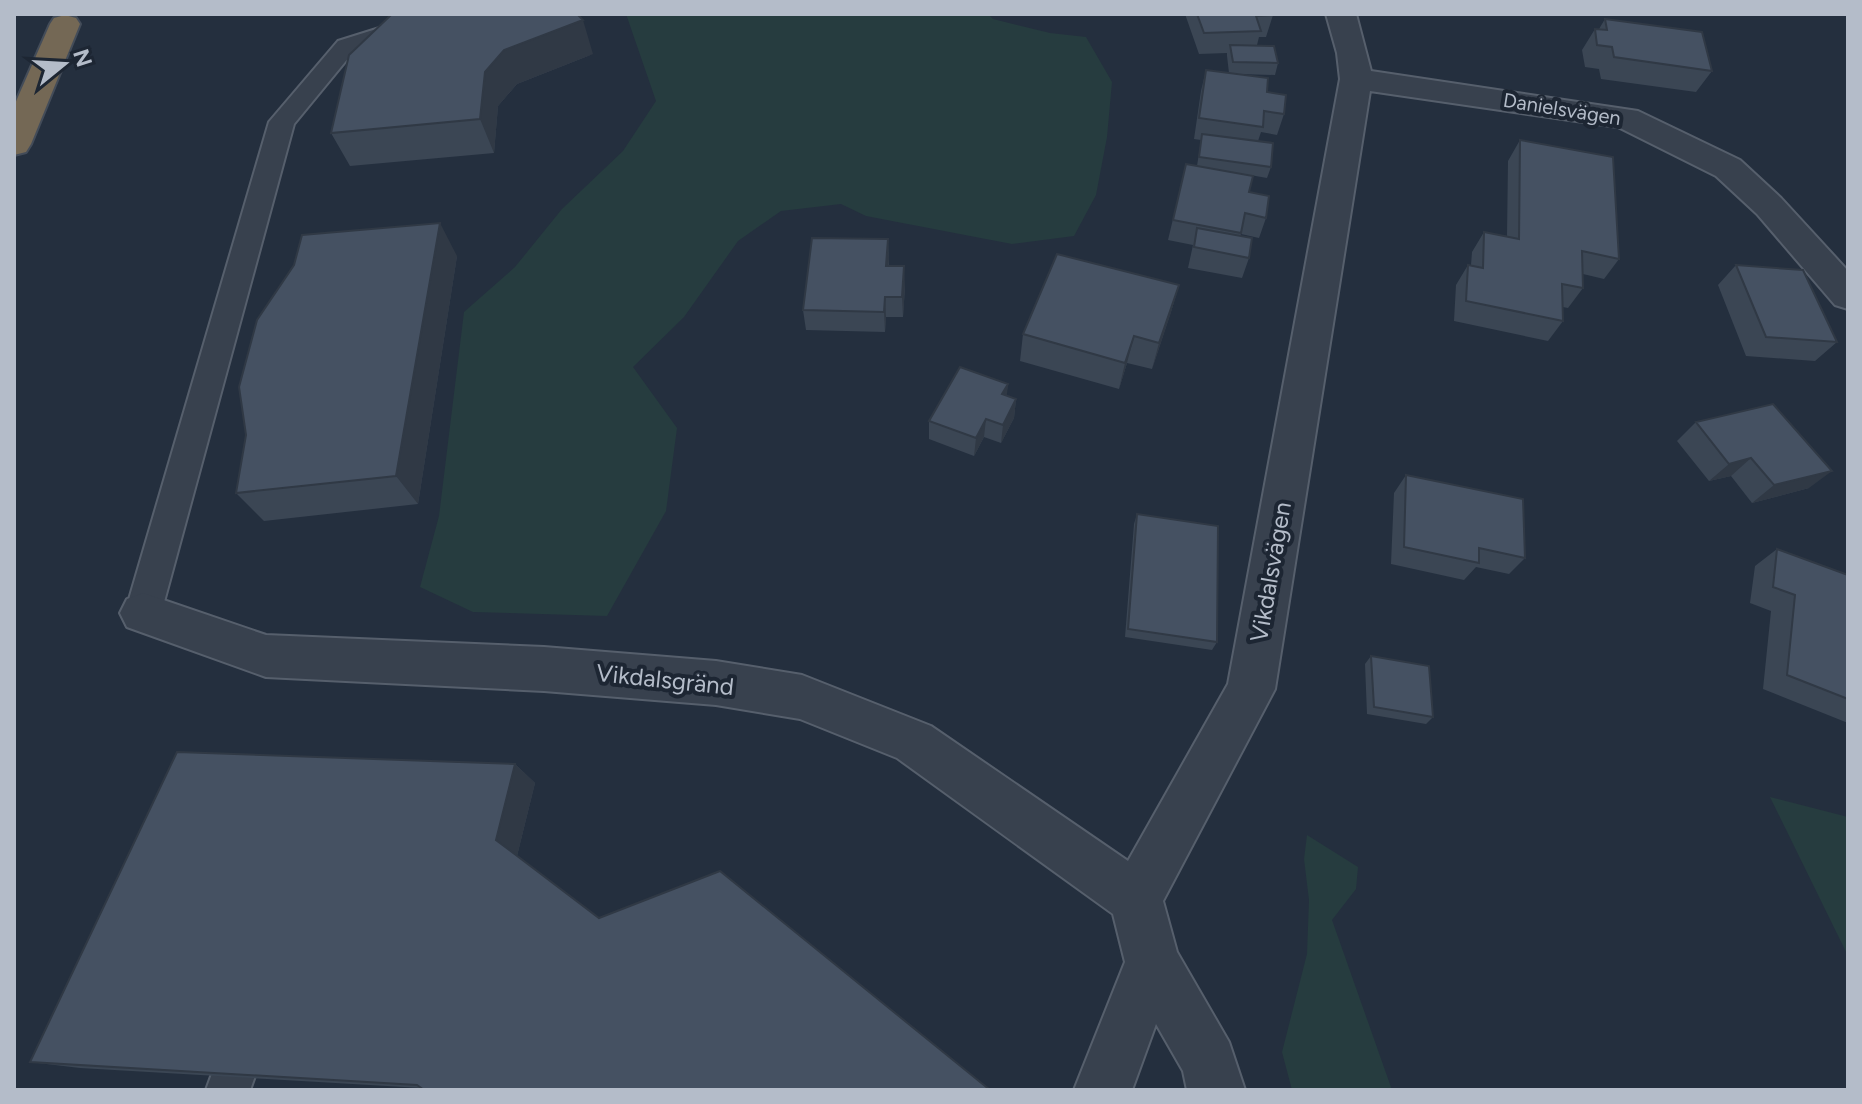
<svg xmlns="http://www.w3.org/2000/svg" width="1862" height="1104" font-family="Figtree,sans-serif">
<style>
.green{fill:#263c3f}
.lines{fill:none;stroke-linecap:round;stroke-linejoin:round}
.service-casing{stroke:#565f6c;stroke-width:4}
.minor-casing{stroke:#565f6c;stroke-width:4}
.motorway-casing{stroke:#434c59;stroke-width:4}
.service{fill:#38414e;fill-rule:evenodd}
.minor{fill:#38414e;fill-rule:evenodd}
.motorway{fill:#746855;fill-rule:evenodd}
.wall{fill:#3b4654}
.shaded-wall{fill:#303945}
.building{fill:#455162;stroke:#303945;stroke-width:2}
.labels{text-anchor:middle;stroke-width:8;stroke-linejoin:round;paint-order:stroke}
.far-street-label{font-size:20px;fill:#b4bcc9;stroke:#1d2633}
.street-label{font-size:24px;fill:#b4bcc9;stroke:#1d2633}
</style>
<rect width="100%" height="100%" fill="#242f3e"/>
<path class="green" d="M626 14H988L993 19 1050 33 1086 37 1112 82 1107 137 1096 195 1074 236 1012 244 866 216 841 204 781 211 738 241 684 317 633 367 677 428 666 511 607 616 473 612 420 587 439 516 464 312 515 267 562 209 623 151 656 101Z
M1770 797 1848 817V956Z
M1307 835 1358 867 1356 889 1332 920 1392 1090H1292L1282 1052 1307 954 1309 900 1304 859Z"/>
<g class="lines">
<defs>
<path id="service" d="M405 20 413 22 417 27 413 32 354 51 294 124 161 613 155 624 143 629 131 624 125 613 269 122 338 41Z
M233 1054 249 1060 255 1076 250 1090H206L217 1060Z"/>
<path id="minor" d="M1326 14H1356L1371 71 1638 111 1740 160 1781 198 1848 271V309L1835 305 1757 214 1716 176 1618 127 1370 91 1275 689 1163 901 1177 952 1229 1042 1245 1090H1187L1183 1071 1156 1024 1132 1090H1074L1125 962 1113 914 897 758 800 719 716 705 544 691 266 677 127 627 120 613 127 599 143 593 266 635 544 647 716 661 802 675 931 726 1128 861 1228 684 1340 79 1337 53Z"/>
<path id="motorway" d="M65 15 76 18 80 24 31 144 26 152 14 155V106L50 24 54 18Z"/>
</defs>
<use href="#service" class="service-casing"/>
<use href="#minor" class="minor-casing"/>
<use href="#motorway" class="motorway-casing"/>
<use href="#service" class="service"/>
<use href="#minor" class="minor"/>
<use href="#motorway" class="motorway"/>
</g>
<path class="wall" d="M1185 14H1272L1273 15 1266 37H1259L1257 45 1278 63 1275 75 1238 74 1267 92 1284 114 1277 135 1261 132 1258 141 1271 167 1267 178 1250 175 1249 192 1266 218 1259 238 1241 234 1240 236 1249 258 1242 278 1188 268 1193 245 1168 240 1186 164 1197 166 1201 140 1194 139 1201 91 1206 70 1229 73 1227 56V53L1199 54Z
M1605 19 1712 71 1696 92 1601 79 1599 69 1585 67 1582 50 1595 29H1599Z
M593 54 517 84 498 106 494 153 350 166 331 133Z
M1520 140 1619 259 1604 279 1583 274V288L1568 308 1563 307V321L1548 341 1454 321 1456 285 1468 265H1471L1472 252 1484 232 1507 236 1508 161Z
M888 239 889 266 905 287 903 317H886L885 332 806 330 803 310Z
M457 256 418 504 264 521 236 493Z
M1736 265 1837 342 1815 361 1746 356 1718 285Z
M1179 285 1171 312 1152 369 1127 363 1119 389 1020 361 1023 334Z
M1008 384 1006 396 1016 399 1014 418 1001 443 984 437 974 456 929 439V421Z
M1696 422 1809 488 1752 503 1731 476 1709 481 1677 441Z
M1406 475 1525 558 1509 574 1476 567 1464 580 1391 564 1394 493Z
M1137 514 1217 642 1212 650 1125 637 1134 524Z
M1777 549 1848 575V723L1763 689 1771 611 1750 603 1755 566Z
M1371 656 1433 717 1426 724 1367 714 1365 664Z
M515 764 535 783 517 856 599 918 421 1088 80 1068 30 1062Z"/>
<path class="shaded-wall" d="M583 20 593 54 517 84 498 106 494 153 480 119 485 72 504 50Z
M440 223 457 256 418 504 396 476Z
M888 239 889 259 887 286 886 266Z
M904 266 905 287 903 317 902 297Z
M1179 285 1171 312 1152 369 1159 343Z
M885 297 886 317 885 332 884 312Z
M1134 336 1127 363 1119 389 1125 363Z
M1008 384 1006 403 1002 394Z
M1016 399 1014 418 1001 443 1003 425Z
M986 419 984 437 974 456 976 438Z
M1751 458 1731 476 1709 481 1729 464Z
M1832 471 1809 488 1752 503 1774 485Z
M515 764 535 783 517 856 496 840Z"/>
<path class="building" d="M392 14H577L583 20 504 50 485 72 480 119 331 133 349 55Z
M1197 14H1272L1273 15 1256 16 1261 31 1204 33Z
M1605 19 1702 32 1712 71 1614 57 1612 47 1597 45 1595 29 1607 30Z
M1230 45 1274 46 1278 63 1233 62Z
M1206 70 1268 78 1267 92 1286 95 1284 114 1264 111 1263 127 1199 118Z
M1202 134 1273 143 1271 167 1199 157Z
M1520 140 1613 157 1619 259 1582 251 1583 288 1562 284 1563 321 1466 301 1468 265 1483 268 1484 232 1519 239Z
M1186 164 1253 176 1249 192 1269 196 1266 218 1245 213 1241 233 1173 220Z
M440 223 396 476 236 493 246 435 239 387 257 320 294 265 302 235Z
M1197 228 1252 238 1249 258 1194 247Z
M812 238 888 239 886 266H904L902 297H885L884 312 803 310Z
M1057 254 1179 285 1159 343 1134 336 1125 363 1023 334Z
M1736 265 1803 270 1837 342 1766 337Z
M960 367 1008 384 1002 394 1016 399 1003 425 986 419 976 438 929 421Z
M1773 404 1832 471 1774 485 1751 458 1729 464 1696 422Z
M1406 475 1523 499 1525 558 1479 548V563L1404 547Z
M1137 514 1218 526 1217 642 1128 629Z
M1777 549 1848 575V699L1787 675 1795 595 1773 587Z
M1371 656 1429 666 1433 717 1374 707Z
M177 752 515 764 496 840 599 918 720 871 990 1090H424L417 1085 30 1062Z"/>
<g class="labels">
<g class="far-street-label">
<text transform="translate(1562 109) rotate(9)" y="7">Danielsvägen</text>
</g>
<g class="street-label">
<text transform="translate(1271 572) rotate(-80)" y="8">Vikdalsvägen</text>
<text transform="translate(665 680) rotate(6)" y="8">Vikdalsgränd</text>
</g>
</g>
<rect width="1862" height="1104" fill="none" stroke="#b4bcc9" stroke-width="32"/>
<g transform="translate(64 64) rotate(72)" stroke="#1d2633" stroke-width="6" paint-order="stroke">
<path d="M0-6L14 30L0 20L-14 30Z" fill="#b4bcc9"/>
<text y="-12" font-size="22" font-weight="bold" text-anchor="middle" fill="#b4bcc9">N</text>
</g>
</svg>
